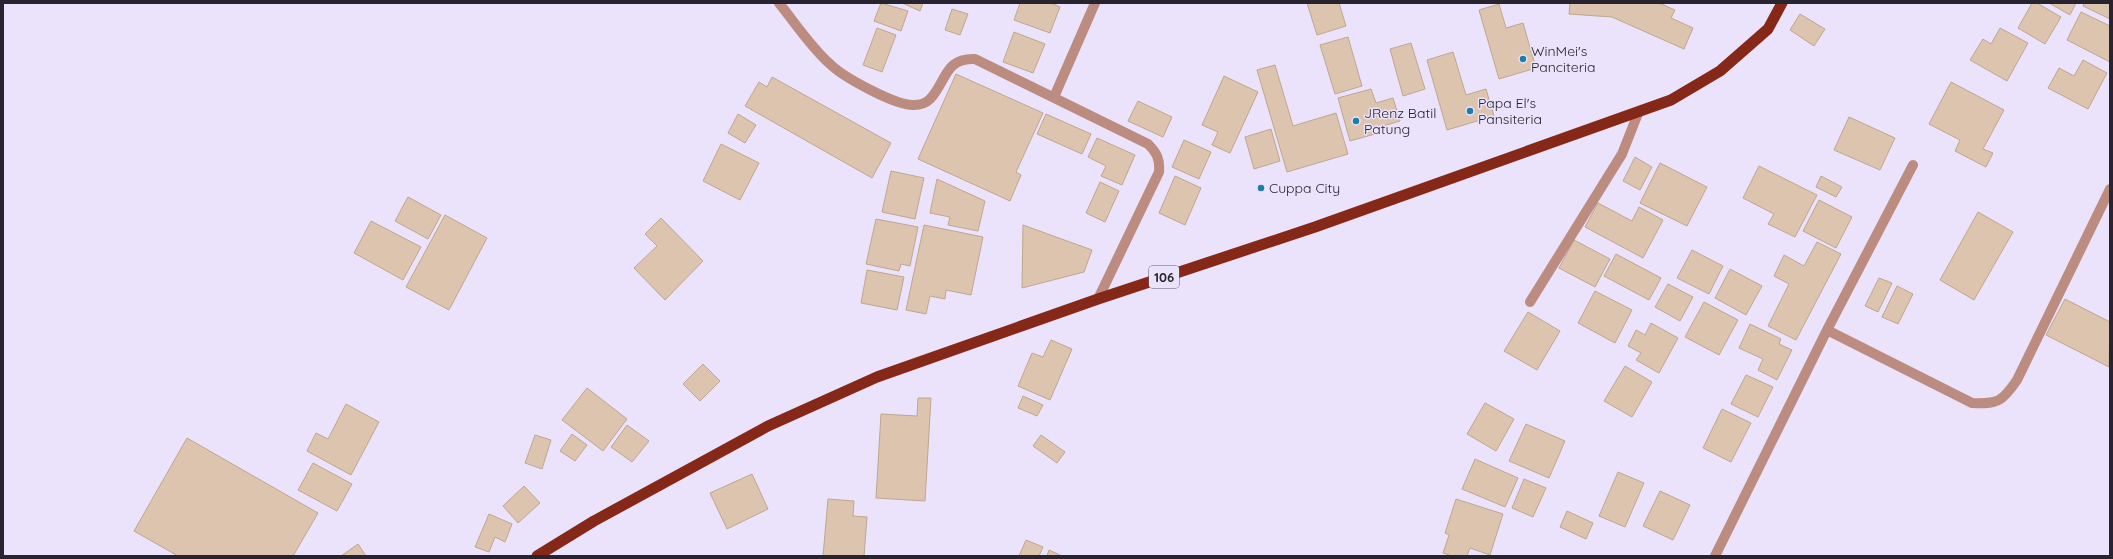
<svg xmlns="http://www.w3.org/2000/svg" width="2113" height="559" font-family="Quicksand,sans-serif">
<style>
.building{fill:#ddc4ae;stroke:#bfa691}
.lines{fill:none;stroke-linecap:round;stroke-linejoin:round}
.service{stroke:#bd8c81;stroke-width:10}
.minor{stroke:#bd8c81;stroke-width:10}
.trunk{stroke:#862818;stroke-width:11}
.poi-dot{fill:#1a7faa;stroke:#ebe3fb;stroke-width:1.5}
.labels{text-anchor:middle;stroke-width:3;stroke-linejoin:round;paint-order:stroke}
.shield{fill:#ebe3fb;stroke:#625d6c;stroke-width:1}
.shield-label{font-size:13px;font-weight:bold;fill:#27242f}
.poi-label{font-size:14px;fill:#27242f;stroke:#ebe3fb;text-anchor:start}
</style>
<rect width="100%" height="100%" fill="#ebe3fb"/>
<path class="building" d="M881 3 908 11 901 31 874 21Z
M902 3H923L920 11Z
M1020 3H1051L1060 7 1050 33 1014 20Z
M1307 3H1339L1346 26 1317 35Z
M1570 3H1659L1675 10 1671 18 1693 28 1684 49 1612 17 1569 14Z
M2032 3H2037L2061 17 2045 44 2018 28Z
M2049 3H2076L2070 15Z
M2084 3H2110V19L2083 6Z
M1499 4 1506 28 1523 23 1536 68 1499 79 1479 10Z
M952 9 968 14 960 35 945 30Z
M2081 12 2110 26V62L2067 40Z
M1800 14 1825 29 1814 46 1790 30Z
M877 28 896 35 882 72 863 65Z
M2000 28 2028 43 2007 81 1970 60 1983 39 1991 44Z
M1014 32 1045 44 1033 73 1003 62Z
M1348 37 1362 86 1335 94 1320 45Z
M1411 43 1425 89 1403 96 1390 49Z
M1453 52 1466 95 1486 89 1494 116 1447 130 1427 60Z
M2083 60 2107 73 2088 109 2048 88 2059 68 2074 76Z
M1275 65 1293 126 1336 113 1348 154 1287 172 1257 70Z
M956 74 1043 113 1016 172 1021 175 1010 201 918 159Z
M1224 76 1258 92 1230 153 1212 145 1218 132 1202 125Z
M772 77 891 143 872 178 745 106 759 82 767 87Z
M1951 82 2004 110 1983 149 1993 153 1986 167 1955 151 1960 140 1929 124Z
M1371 89 1376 103 1393 98 1400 121 1373 129 1375 134 1350 141 1338 98Z
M1138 101 1172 117 1163 137 1128 121Z
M738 114 756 125 745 143 728 133Z
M1046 114 1091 134 1082 154 1037 134Z
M1849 117 1895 138 1880 170 1834 150Z
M1271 129 1280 161 1254 169 1245 137Z
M1097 138 1135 155 1122 185 1101 176 1106 166 1088 157Z
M1184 140 1211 152 1199 179 1172 167Z
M721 144 759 163 740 200 703 181Z
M1635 157 1652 167 1640 190 1623 181Z
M1660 163 1707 187 1687 226 1640 203Z
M1759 166 1817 195 1795 237 1768 224 1774 214 1743 198Z
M891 171 924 178 915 219 882 212Z
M1175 176 1201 188 1185 225 1159 213Z
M1821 176 1842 187 1836 197 1816 187Z
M937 179 985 201 978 231 948 225 950 217 930 213Z
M1100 182 1119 191 1105 222 1086 213Z
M408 197 441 215 428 239 395 221Z
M1819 200 1852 217 1836 248 1803 231Z
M1598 203 1632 221 1639 207 1663 220 1643 258 1585 227Z
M1978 212 2013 232 1974 300 1940 280Z
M445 215 487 238 449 310 406 287Z
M661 218 703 261 665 300 634 268 657 246 645 234Z
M876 219 918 227 910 266 901 264 899 271 866 264Z
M371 221 421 247 403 280 354 253Z
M924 225 983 237 971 295 946 290 945 299 930 296 926 314 906 310Z
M1023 225 1092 250 1084 272 1022 288Z
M1574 240 1610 259 1595 287 1559 268Z
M1817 242 1841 254 1796 340 1768 326 1789 284 1774 276 1784 255 1804 266Z
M1692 250 1723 266 1709 294 1677 278Z
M1616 254 1661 278 1649 300 1604 276Z
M1730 269 1762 286 1746 315 1715 298Z
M867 270 904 277 897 310 861 303Z
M1879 278 1892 283 1878 312 1865 306Z
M1668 284 1693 297 1680 321 1655 307Z
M1897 286 1913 294 1898 324 1882 317Z
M1595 291 1632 310 1615 343 1578 323Z
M2065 299 2110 322 2109 367 2046 335Z
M1704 302 1738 320 1719 355 1685 337Z
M1528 312 1560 331 1537 370 1504 351Z
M1651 323 1678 338 1659 373 1636 360 1641 353 1628 346 1636 330 1645 335Z
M1750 324 1781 339 1779 344 1792 350 1777 380 1758 370 1763 359 1739 348Z
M1051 340 1072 349 1050 400 1018 386 1032 353 1043 357Z
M703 364 720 381 700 401 683 384Z
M1625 366 1652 382 1632 417 1604 401Z
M1746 375 1773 387 1758 417 1731 404Z
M587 388 627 419 603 451 562 420Z
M1023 396 1043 405 1037 416 1018 408Z
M918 398H931L925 501 876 498 881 414 917 416Z
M1485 403 1514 419 1496 451 1467 434Z
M346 404 379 422 351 475 307 451 316 433 328 439Z
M1722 409 1751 423 1731 462 1703 448Z
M1526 424 1565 441 1549 478 1509 461Z
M627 425 649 441 632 462 611 447Z
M572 434 587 445 575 461 560 451Z
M535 435 551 440 542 469 525 463Z
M1041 435 1065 452 1057 463 1033 446Z
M187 438 318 513 293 556H178L134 531Z
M1475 459 1518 478 1505 507 1462 489Z
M313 463 352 484 337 511 298 490Z
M1618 472 1644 483 1625 527 1599 516Z
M752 474 768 509 727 529 710 493Z
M1524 479 1546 488 1533 517 1512 508Z
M524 486 540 503 518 523 503 506Z
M1660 491 1690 505 1673 540 1643 526Z
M828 499 854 501 853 516 867 517 864 556H823Z
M1456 499 1503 514 1490 555 1470 548 1467 556H1452L1443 553 1449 535 1445 533Z
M1567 511 1593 523 1586 539 1560 527Z
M489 514 512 524 505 542 495 537 489 552 475 547Z
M1026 540 1043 547 1039 556H1019Z
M358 544 366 556H341Z
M1049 550 1062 556H1047Z"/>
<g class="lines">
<path class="service" d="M1530 302 1622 154 1639 111"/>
<path class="minor" d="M779 3C796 24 810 46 830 64 843 77 896 106 914 105 920 105 926 103 930 99 947 81 944 58 975 59L1148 144C1157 153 1160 159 1159 172L1098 299
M1054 97 1095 3
M1827 330 1972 403C1998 404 2002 402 2017 380L2110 189
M1715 556 1827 330 1913 165"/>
<path class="trunk" d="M537 556 594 521 768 426 877 377 1098 299 1315 227 1671 100 1720 71 1768 29 1782 3"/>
</g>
<g class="poi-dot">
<circle cx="1523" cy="59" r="4"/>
<circle cx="1470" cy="111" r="4"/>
<circle cx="1356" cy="121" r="4"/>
<circle cx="1261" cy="188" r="4"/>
</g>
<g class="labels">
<rect class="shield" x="1149" y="266" width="30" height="22" rx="3"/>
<g class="shield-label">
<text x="1164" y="282">106</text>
</g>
<g class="poi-label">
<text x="1531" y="56">WinMei's<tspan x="1531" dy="16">Panciteria</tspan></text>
<text x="1478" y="108">Papa El's<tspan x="1478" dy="16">Pansiteria</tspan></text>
<text x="1364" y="118">JRenz Batil<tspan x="1364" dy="16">Patung</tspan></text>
<text x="1269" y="193">Cuppa City</text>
</g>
</g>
<rect width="2113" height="559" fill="none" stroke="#27242f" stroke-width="8"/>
</svg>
